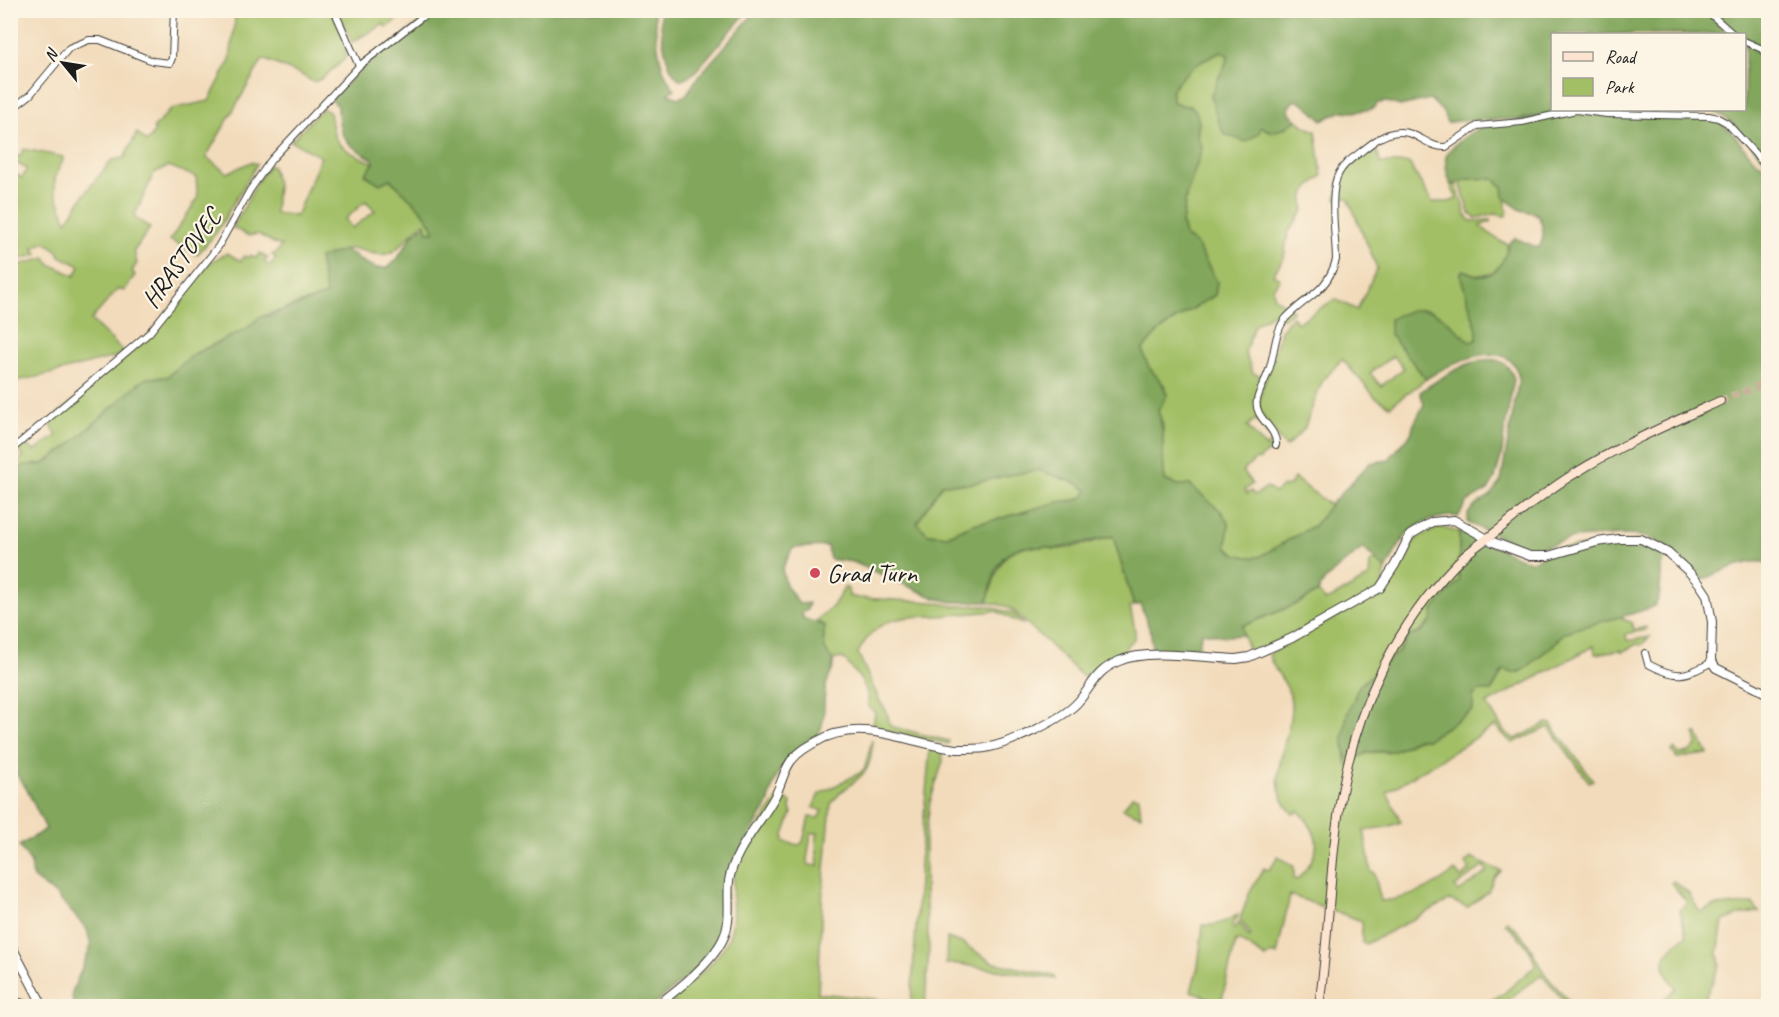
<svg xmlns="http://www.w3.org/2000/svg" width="1779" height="1017" font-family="Caveat,sans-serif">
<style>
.green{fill:#a2bf66;stroke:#5f6e41;stroke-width:1.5;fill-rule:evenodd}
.forest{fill:#81a65b;stroke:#4e613c;stroke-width:1.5;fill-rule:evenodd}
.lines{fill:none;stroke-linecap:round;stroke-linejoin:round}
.secondary-tunnel{stroke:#c7b59b;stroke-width:8;stroke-dasharray:8 4;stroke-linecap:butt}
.minor-casing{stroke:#3c3934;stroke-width:8}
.tertiary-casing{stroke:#3c3934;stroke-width:10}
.secondary-casing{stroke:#3c3934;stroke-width:10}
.minor{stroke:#fff;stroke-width:6}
.tertiary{stroke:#fff;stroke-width:8}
.secondary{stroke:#fde4d0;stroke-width:8}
.poi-dot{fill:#d1495b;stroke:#fcf5e5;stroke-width:2}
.labels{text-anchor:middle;stroke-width:4.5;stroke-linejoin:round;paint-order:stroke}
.street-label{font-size:26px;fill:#1c1c1c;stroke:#fcf5e5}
.poi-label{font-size:26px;fill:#1c1c1c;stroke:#fcf5e5;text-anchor:start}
</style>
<rect width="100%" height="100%" fill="#fcf5e5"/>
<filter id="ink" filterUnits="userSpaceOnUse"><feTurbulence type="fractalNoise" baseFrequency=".0167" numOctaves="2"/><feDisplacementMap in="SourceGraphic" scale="12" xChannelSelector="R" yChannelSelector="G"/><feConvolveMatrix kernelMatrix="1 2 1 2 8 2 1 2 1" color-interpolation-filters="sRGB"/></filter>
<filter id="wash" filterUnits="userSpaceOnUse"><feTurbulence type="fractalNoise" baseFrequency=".008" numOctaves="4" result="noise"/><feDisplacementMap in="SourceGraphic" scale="24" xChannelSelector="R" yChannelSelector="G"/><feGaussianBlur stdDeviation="1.35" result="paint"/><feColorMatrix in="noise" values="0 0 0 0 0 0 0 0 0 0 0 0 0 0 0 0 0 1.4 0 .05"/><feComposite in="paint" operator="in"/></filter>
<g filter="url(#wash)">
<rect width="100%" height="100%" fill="#f2dbbb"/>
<path class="green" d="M298 10 332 11 347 44 345 59 321 79 313 82 302 75 263 59 206 157 227 173 251 162 257 164 216 233 197 255 170 240 198 198 196 177 169 166 154 173 134 217 150 228 134 251 137 263 132 271 135 275 124 291 118 289 91 320 124 352 123 355C86 363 52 376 14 381L17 409 11 414V316H14L16 298 11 295 10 267 46 258 50 264 75 276 80 266 60 256 58 251 45 242 33 248 38 254 11 262 13 201 12 172 22 178 27 169 11 160V152L20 157 24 149 64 157 55 179V192L67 221 86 192 112 160 124 158 137 133 147 142 155 131 153 129 171 109 209 101 230 60 236 11Z
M337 11H407L387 28 384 24 352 42Z
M1221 51 1229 56 1211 95 1224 134 1246 141 1261 127 1273 132 1285 127 1297 120 1306 127 1316 131 1322 176C1308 190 1301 188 1304 210L1288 233 1284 258 1273 274 1280 279 1273 288 1274 297 1293 310 1283 319 1272 314 1254 325 1245 353 1253 373 1265 378 1255 399 1274 442 1271 449 1259 460 1256 459 1243 471 1252 484 1245 490 1247 494 1251 491 1255 495 1267 487 1274 493 1283 486 1286 487 1291 484 1294 478 1330 505 1315 525 1259 557C1247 558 1235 556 1226 547L1229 524 1190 485H1176L1165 480 1163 464V425L1158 411 1165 386 1144 363 1143 349 1156 334 1176 319 1215 295 1217 282 1197 245 1185 236 1182 223 1186 196 1202 149 1197 136 1199 122 1191 106H1184L1173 102 1171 91C1184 71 1200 61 1221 51ZM1256 419 1272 440 1266 448 1247 426Z
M323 108 330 113C332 121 332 129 335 137 342 151 361 157 374 163L365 175 380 184 389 179C403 192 432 214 434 233L428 232 425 223C410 230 402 249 390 253 374 259 360 245 344 250L326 295 260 317 246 329 194 354 167 377 147 378 138 384 71 444 43 464H35L16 473 11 485V470L23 457 17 448 23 442 35 451 57 435 53 430V426L47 423 141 344 201 272 210 262 227 253 241 261 244 256 248 258 250 255 256 258 260 253 268 258 264 262 270 266 276 258 272 255 277 252 282 245H277L258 234 249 236 233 228 258 181 269 165 272 166 277 184 275 213 296 216 321 157 291 141ZM366 201 375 211 352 228 345 219Z
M1378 152 1380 163H1409L1432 202H1448L1457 199 1451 186 1456 184 1466 215 1471 221 1490 220V222L1480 226 1500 241 1508 244C1506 257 1499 275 1482 275 1476 276 1469 272 1463 270L1460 274 1477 331V340L1470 342 1440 315 1390 334 1426 379 1390 406 1375 397 1342 359 1322 382 1304 429 1286 447C1280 442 1263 417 1260 410 1259 407 1259 403 1259 400L1281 330 1292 316 1297 323 1335 299 1357 310 1377 268 1348 198 1336 199C1338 170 1349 156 1378 152ZM1393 356 1404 368 1381 386 1370 373Z
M1492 178 1504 187 1507 215 1505 216 1495 214 1475 218 1469 213 1460 182 1467 179Z
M1039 470 1078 484 1087 490 1086 495 1078 500 1058 502 995 520 973 524 947 536 928 534 916 523 942 484Z
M1439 527 1459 532V581L1432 620 1419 633 1409 636 1399 651 1376 670 1346 755 1347 767H1351C1363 747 1374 754 1393 751 1407 748 1412 738 1428 739L1473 696 1496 679 1504 670 1512 673 1521 672 1552 646 1565 632 1622 615 1624 620 1632 622 1634 630 1646 627V630L1626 634 1627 641 1650 637 1641 645 1637 644 1622 652 1621 650 1595 654 1594 646 1487 704 1504 731 1515 739 1547 723 1551 724 1593 780 1589 782 1549 727 1512 743 1495 726 1387 792 1401 822 1387 827 1364 830 1371 872H1374L1381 901C1408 899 1434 887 1455 871L1461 878 1470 870 1465 863 1471 858 1501 871 1494 879 1488 892 1467 908 1450 900 1366 944 1362 943V921L1290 895 1277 955 1272 953 1266 958 1240 941H1236L1221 1003 1191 991 1198 966 1203 925C1216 927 1227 920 1238 915L1232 927 1235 929 1239 922 1249 937 1251 935 1240 919 1249 894 1264 868 1269 870 1278 856 1294 867V879L1297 880C1321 853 1324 839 1299 811L1293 814C1260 779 1293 742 1291 702 1290 683 1273 672 1269 655L1272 652 1381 593 1416 539ZM1484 866 1487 872 1459 892 1455 887Z
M1113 536 1134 606 1130 607 1135 630 1134 639 1127 645 1124 654C1114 657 1104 661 1096 668 1091 672 1089 675 1083 677L1014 611 1005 606 987 602C998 569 1001 540 1045 547 1048 547 1051 549 1054 549 1067 550 1100 540 1113 536Z
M1376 559 1386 570 1381 591 1266 647 1250 653 1243 635 1242 626 1297 604 1318 592 1326 601 1369 577 1370 563Z
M845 587 848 589 849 596 859 598 934 602 953 606H989L1014 614 1024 624C1013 622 1005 613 994 611 975 613 956 615 937 616 900 617 877 616 858 653L880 702 887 712 890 726 949 741 948 744 878 729 873 725 875 713 868 706C870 685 856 674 843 658L833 660C823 651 822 640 825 626L816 621 833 606Z
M1695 733H1697L1708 754 1677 758 1672 751 1674 749 1680 754 1689 752 1697 745Z
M872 740C873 784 851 775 831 804L822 901 818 993 911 1003 921 849 930 747 942 752 943 761 930 802 925 841V893L929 949 925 1006 812 1005 811 1006H679L672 1002 666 1006H660C682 988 712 969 726 943 739 920 728 896 735 872 742 847 765 819 779 797L791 802 790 808 792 813 784 835V842L799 845 803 842 809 817 818 818 822 811 813 807 819 794 860 773 865 768ZM811 833H818L816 841 818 866 809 865 807 860Z
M1132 796 1139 797 1141 816 1123 809Z
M1674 881 1688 893 1700 912 1714 906 1753 904 1759 912 1739 915 1723 921 1718 953 1720 966 1701 1006H1656L1676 989C1657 963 1660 954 1686 936L1680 910 1687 902 1671 883Z
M1507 921C1529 939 1530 948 1543 971 1551 984 1565 995 1574 1006H1569L1541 975 1499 1006H1481L1503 994 1535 966C1533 948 1517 935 1505 923Z
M947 938 962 943 992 962 1054 976 1055 979 959 964H946Z"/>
<path class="forest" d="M1707 10 1724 31 1729 34H1552V110H1564L1522 119 1457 121 1447 123 1443 112 1430 99 1400 106 1387 102 1378 103 1372 109 1353 112 1342 111 1322 120 1304 103 1294 100 1289 107 1290 113 1297 120 1285 128 1273 132 1261 127 1259 133 1246 142 1224 134 1217 118 1211 95 1229 56 1221 51C1200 61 1184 71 1171 91L1173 102 1184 106H1191L1196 111 1199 122 1197 136 1202 149 1186 196 1182 223 1185 236 1197 245 1217 282 1215 295 1176 319 1156 334 1143 349C1146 374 1162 374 1167 395L1158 411C1166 433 1161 456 1165 480L1176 485H1190L1222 512 1229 524 1226 547C1235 556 1247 558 1259 557L1315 525 1330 505 1370 463 1388 460 1411 434 1413 426 1424 404 1420 392C1442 377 1501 335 1514 379L1504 433 1502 453 1495 478 1488 490 1467 502 1458 517C1451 515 1446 516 1439 518 1405 525 1401 542 1386 570L1363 548 1339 567 1324 581 1318 592 1297 604 1242 626 1243 635 1225 636 1202 632 1197 653H1152L1151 633 1140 604 1134 606 1113 536 1055 549 1045 547H1021L1012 551 1003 558 996 569 987 602H952L935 598 853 562 830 559 827 546 793 548 782 569 786 585 799 604 809 603 807 610 802 613 803 618C811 622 816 621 825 626 822 640 823 651 833 660 835 671 828 676 826 686 822 701 827 718 819 733 816 738 809 740 804 744 785 758 772 779 769 802L727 875 724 926 720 938 692 973 652 1006H73L72 992 91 946 87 929 56 895 33 878 31 863 19 846 46 829 26 788 11 766 10 520 19 504 11 485 16 473 24 465 44 464 71 444 138 384 147 378 167 377 194 354 246 329 260 317 272 315 326 295 319 258 344 250 355 255 357 259 376 268H388L398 258 413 234 426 225 428 232H434C432 215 402 192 390 179L380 184 365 174 374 163 373 159C346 144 338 139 338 106L331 99 362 68 435 11H654C657 34 657 72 675 89L668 94 679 98 686 95 698 77 756 11ZM1039 470 1078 484 1087 490 1086 495 1078 500 1058 502 995 520 973 524 947 536 928 534 917 523 942 484H969L1005 476Z
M660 11V10L748 11 693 74 681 80C664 72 661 28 660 11Z
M1715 11H1768V53L1745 37 1744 34C1727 34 1726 19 1715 11Z
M1745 43 1762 53 1768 68V163C1750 147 1736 118 1711 111L1639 110 1601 111 1590 110H1744Z
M1568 113 1714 119C1729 126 1736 138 1746 150 1752 158 1760 164 1768 170V563C1749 557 1720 572 1702 580L1670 550 1656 541 1642 536 1622 535 1574 538 1531 550 1468 523V514L1474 506 1490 496 1501 481 1519 378C1511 332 1449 364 1426 379L1390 334V319C1431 297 1441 316 1470 342L1477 340V331L1460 274 1463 270C1469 272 1476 276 1482 276 1498 275 1506 257 1508 244L1515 238 1539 248C1545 236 1544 226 1537 214L1521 210 1504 198 1503 187 1492 178 1467 179 1451 186C1449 178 1444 165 1446 157 1448 147 1473 130 1483 127Z
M1459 532 1530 562 1557 549 1638 541 1656 548 1665 556C1658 569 1664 594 1655 605 1649 612 1582 625 1567 632 1561 634 1558 639 1554 644 1551 648 1546 650 1543 653 1531 663 1522 678 1504 670 1498 677 1497 684 1491 691H1480L1473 696V710L1428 739H1418L1394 751 1368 752 1357 758 1352 767 1347 764 1343 738 1347 715 1359 686 1399 651 1409 636 1420 633 1432 620 1433 610 1459 581Z"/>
</g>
<g filter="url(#ink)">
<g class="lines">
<path class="secondary-tunnel" d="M1720 401 1768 382"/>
<defs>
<path id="minor" d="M334 10 359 66
M1706 10 1733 34
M1744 41 1762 49 1768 56
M10 114 17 105 30 95 69 48 89 40H100L153 61 170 63 172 58 174 10
M1276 445C1278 428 1253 418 1257 400 1259 390 1266 380 1269 370 1275 353 1274 332 1286 318 1307 295 1326 294 1336 260 1336 237 1328 192 1339 173 1344 163 1354 157 1362 151 1373 142 1384 133 1399 132 1417 131 1428 148 1446 147L1477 126 1522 122 1576 110 1607 114 1709 116 1718 118 1727 123 1768 168
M10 451 149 333 218 247 250 190 271 160 359 66 431 10
M1645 653 1648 664C1677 679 1684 677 1712 662"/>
<path id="tertiary" d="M10 943 43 1006
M656 1006C677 990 711 964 723 939 732 921 727 901 729 881 734 850 759 825 774 798 781 786 783 772 791 761 798 752 807 747 816 742 862 715 910 745 958 749 966 749 977 749 985 748 1009 744 1062 720 1078 702 1094 684 1094 672 1119 661 1148 648 1203 658 1236 659L1249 657 1292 638 1380 588 1395 565 1410 535 1432 522 1454 520 1493 542 1530 556H1548L1597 542 1619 539H1641L1653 545 1668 553 1689 572 1699 583 1707 595 1712 622 1711 661 1716 668 1768 694"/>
<path id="secondary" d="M10 1000 30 1006
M1319 1006C1330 932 1329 855 1344 781 1360 701 1398 624 1455 565 1467 552 1483 542 1497 531 1522 511 1547 490 1574 474 1620 445 1671 423 1720 401"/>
</defs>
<use href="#minor" class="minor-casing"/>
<use href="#tertiary" class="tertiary-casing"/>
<use href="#secondary" class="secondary-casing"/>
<use href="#minor" class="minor"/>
<use href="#tertiary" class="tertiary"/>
<use href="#secondary" class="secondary"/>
</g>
</g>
<circle class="poi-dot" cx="815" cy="573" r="6"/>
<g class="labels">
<g class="street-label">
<text transform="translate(181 258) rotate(-54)" y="9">HRASTOVEC</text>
</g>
<g class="poi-label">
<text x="827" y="582">Grad Turn</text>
</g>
</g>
<rect width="1779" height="1017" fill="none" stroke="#fcf5e5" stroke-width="36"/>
<rect x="1551" y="33" width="195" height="78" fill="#fcf5e5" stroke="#a29e95" stroke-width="1.5"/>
<rect x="1563" y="52" width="30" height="9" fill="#fde4d0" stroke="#a29e95" stroke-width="1.5"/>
<text x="1605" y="63" font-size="18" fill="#1c1c1c">Road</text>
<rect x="1563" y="78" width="30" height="18" fill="#a2bf66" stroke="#a29e95" stroke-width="1.5"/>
<text x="1605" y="93" font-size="18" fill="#1c1c1c">Park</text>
<g transform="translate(63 63) rotate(300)" stroke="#fcf5e5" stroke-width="4.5" paint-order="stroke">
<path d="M0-4.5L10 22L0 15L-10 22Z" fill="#1c1c1c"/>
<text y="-9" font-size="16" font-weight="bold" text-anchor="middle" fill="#1c1c1c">N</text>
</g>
</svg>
